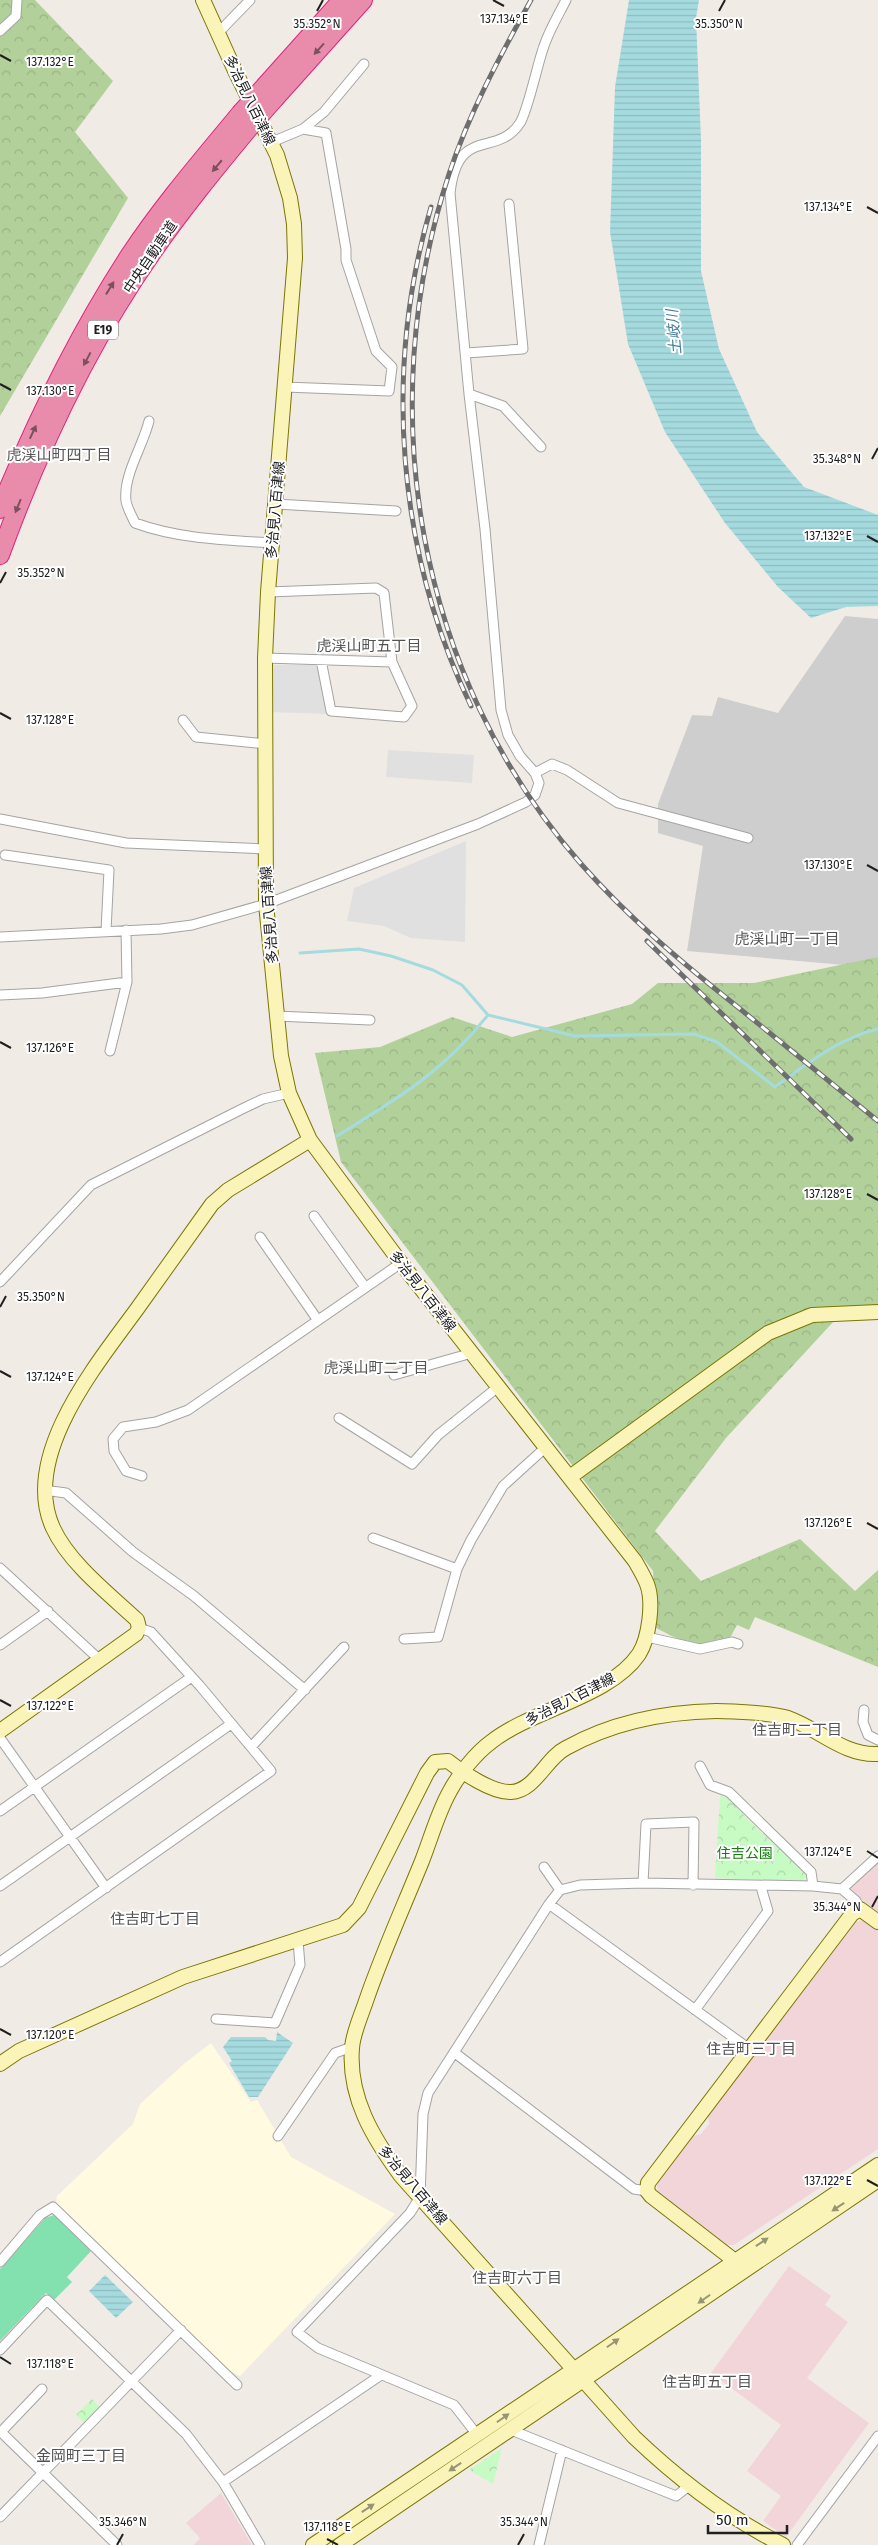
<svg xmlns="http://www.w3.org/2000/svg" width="878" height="2545" font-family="'Fira Sans','Noto Sans JP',sans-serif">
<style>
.commercial{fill:#f1d5d8}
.education{fill:#fffae0}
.religious{fill:#cecece}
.forest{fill:url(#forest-crowns)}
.park{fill:url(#park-crowns)}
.pitch{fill:#82e1ae}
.parking{fill:#e0e0e0}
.water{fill:url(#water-rules)}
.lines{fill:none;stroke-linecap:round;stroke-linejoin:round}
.stream{stroke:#a5dbdf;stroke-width:3}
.street-casing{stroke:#a4a4a4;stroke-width:11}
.secondary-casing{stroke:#7b7602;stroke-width:16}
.highway-casing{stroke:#df2280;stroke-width:20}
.street{stroke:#fff;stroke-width:9}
.secondary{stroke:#fbf4b9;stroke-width:14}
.highway{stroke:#e98cac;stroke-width:18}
.rail-casing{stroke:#6e6e6e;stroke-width:5}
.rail{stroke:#fff;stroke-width:3;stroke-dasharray:9;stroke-linecap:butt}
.highway-bridge-casing{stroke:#df2280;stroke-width:20;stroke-linecap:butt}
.highway-bridge{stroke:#e98cac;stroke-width:18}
.oneway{fill:#7a515f}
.oneway2{fill:#989574}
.ticks{fill:none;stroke:#202020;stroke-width:2}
.labels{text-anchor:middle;stroke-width:4;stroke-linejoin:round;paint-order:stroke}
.shield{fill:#fff;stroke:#636363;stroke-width:1}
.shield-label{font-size:12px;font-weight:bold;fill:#202020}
.street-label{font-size:14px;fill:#202020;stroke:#fff}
.park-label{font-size:14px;fill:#118209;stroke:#fff}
.water-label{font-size:15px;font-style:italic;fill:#417b9a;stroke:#fff}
.neighbourhood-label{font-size:15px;fill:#535353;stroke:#fff}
.ticks-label{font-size:12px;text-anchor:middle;fill:#202020;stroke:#fff;stroke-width:4;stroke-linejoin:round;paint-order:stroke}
</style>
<defs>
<pattern id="forest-crowns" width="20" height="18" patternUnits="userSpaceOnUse" patternTransform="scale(1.25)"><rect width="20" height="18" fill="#b2d19a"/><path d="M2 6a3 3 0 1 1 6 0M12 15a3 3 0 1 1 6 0" fill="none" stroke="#99b384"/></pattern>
<pattern id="park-crowns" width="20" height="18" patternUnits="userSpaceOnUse" patternTransform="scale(1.25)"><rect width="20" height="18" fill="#c7fbc3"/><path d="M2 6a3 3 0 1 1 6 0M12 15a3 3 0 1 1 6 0" fill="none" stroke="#abd7a7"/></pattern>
<pattern id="water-rules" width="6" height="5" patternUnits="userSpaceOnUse" patternTransform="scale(1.25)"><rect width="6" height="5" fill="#a5dbdf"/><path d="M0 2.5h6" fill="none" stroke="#8ebcbf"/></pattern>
</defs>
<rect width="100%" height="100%" fill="#f1ebe6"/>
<path class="commercial" d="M878 1861V1912L850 1891 851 1887Z
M864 1920 878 1930V2149L734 2245H726L658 2192 657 2184 693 2136 701 2134 709 2124 708 2116 856 1922Z
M789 2266 831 2296 825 2305 848 2322 807 2378 869 2423 786 2537 763 2521 781 2496 747 2471 781 2425 711 2373Z
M221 2493 252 2545H194L200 2538 186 2523Z"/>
<path class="education" d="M211 2043 251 2102 257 2100 291 2157 395 2214 240 2376 228 2370 56 2203 57 2196 133 2124 140 2104 185 2063Z"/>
<path class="religious" d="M845 616 878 619V968L687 951 703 846 658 833V804L692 715 712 716 718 697 778 713Z"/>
<path class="forest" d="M0 0H35L113 81 75 132 128 198 0 416Z
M878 957V1317L835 1320 726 1438 655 1531 701 1581 800 1539 855 1591 878 1570V1667L755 1617 749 1630 737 1625 730 1638 698 1645 678 1639 656 1628 653 1571 341 1162 315 1053 380 1047 452 1017 512 1037 632 1004 658 983H754Z"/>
<path class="park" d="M720 1796C731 1797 741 1806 744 1816L807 1875 803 1882 715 1878Z
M92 2399 100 2408 85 2423 76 2415Z
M502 2448 493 2484 469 2470Z"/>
<path class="pitch" d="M54 2215 91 2251 67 2277 72 2282 54 2300 46 2293 0 2341V2269L45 2218Z"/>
<path class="parking" d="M272 665H317L327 714 271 712Z
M388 750 474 755 472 783 386 777Z
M466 841 465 942 411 938 384 926 347 921 354 888Z"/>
<path class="water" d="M629 0H699L696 18 701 140V271L719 349 757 432 804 487 878 515V606L846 607 811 618 778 587 725 523 665 432 628 344 610 232 615 87Z
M277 2032 293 2043 258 2097H249L229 2063 232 2061 223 2047 231 2037H265L268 2040 276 2041Z
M105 2275 133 2302 116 2318 89 2291Z"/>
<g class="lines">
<path class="stream" d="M300 953 359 949 391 956 433 970 462 985 488 1015 575 1036 694 1034 717 1042 775 1087C807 1064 839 1038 878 1029
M337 1136C398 1098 442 1073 488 1015"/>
<defs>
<path id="street" d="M0 31 16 16 17 0
M218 33 250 0
M303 129 324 112 364 64
M272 142 303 129 326 133 346 249V260L376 351 392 367 389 391 285 387
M466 353 523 349 509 204
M469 394 503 406 541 447
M149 421C143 446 123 475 126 501 127 508 132 516 135 523 179 539 225 540 272 543
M276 504 396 511
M268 592 376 588 384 593 392 662 412 706 404 717 331 711 321 660
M265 658 392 662
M183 720 196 737 266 744
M535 773 552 764 567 770 618 803 748 838
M0 819 126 843 265 849
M5 855 109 870 106 931
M0 937 161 929 192 925 266 904 478 824 526 802 535 795 539 783 535 773 520 756 508 735 501 710 485 529 469 394 450 193C458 124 496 159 520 123 528 110 537 66 543 49 548 32 558 16 566 0
M0 995 42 993 127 982
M276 1016 370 1020
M110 1051 127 982 126 930
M314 1216 365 1287
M260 1237 317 1319
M0 1282 91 1185 242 1109 263 1099 289 1093
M394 1375 472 1353
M339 1418 412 1464 438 1435 498 1387
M142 1476 126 1471 114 1451 113 1439 123 1427 156 1422 188 1410 401 1263
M44 1490 66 1493 133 1552 194 1596 305 1690
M373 1538 457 1569
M0 1568 101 1661
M647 1637 700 1649 732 1642 738 1644
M404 1639 438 1637 457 1569 471 1540 503 1486 546 1447
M0 1645 48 1611
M864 1710 863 1722 868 1735 878 1740
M0 1738 106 1888
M251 1747 344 1647
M700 1766 710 1785 729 1792 811 1872 813 1886
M0 1811 190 1678
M544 1867 560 1890
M643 1883 646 1824 694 1822 693 1885
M0 1886 231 1724
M842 1889 878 1856
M549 1904 748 2048
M0 1962 271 1771 200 1686 151 1632 139 1628
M695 2010 768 1911 761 1887
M216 2019 275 2023 300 1965 298 1941
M455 2053 634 2189 647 2191
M278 2136 335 2053 352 2047
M0 2262 40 2215 53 2207 237 2385
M0 2350 47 2300 186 2434 223 2482 260 2545
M511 2430 676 2496 689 2486
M0 2431 117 2545
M1 2432 42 2389
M478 2436 454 2405 318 2348 297 2332 410 2213 420 2197 423 2114 428 2093 549 1904 560 1890 580 1885 643 1883 813 1886 842 1889 856 1901 860 1909
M223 2482 381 2375
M0 2517 181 2330
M539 2545 562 2450
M797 2545 878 2436"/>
<path id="secondary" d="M203 0 236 73 277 155 290 198 294 224 295 258 268 592 265 658 266 904 281 1056 289 1093 310 1140 401 1263 635 1561C639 1568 644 1576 647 1584 654 1602 649 1638 639 1654 610 1697 533 1709 491 1742 476 1753 459 1774 450 1791 438 1812 431 1838 422 1861 403 1908 382 1954 366 2001 361 2016 353 2033 352 2048 348 2097 373 2138 401 2176L634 2437C679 2480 727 2517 783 2545
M570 1477 768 1333 812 1315 878 1312
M0 1731 136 1634 139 1628 137 1620C109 1594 69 1563 53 1528 20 1456 97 1364 137 1309 162 1274 187 1239 212 1204L228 1190 310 1140
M0 2064 19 2051 183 1977 343 1925 359 1908 427 1773 435 1762 448 1761C462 1772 492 1793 511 1792 535 1791 546 1758 566 1748 611 1723 665 1712 716 1711 734 1711 772 1713 788 1718 819 1729 844 1756 878 1754
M735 2261 651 2196 647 2191 648 2183 852 1914 860 1909 878 1922
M313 2545 878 2165
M340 2545 878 2180"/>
<path id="highway" d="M266 85 342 0
M276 97 363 0
M0 509C36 421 78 335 130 255 163 205 202 160 240 114
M0 555C39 448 87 345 153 251 182 209 215 169 248 129"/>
</defs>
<use href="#street" class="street-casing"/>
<use href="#secondary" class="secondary-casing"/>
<use href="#highway" class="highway-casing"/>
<use href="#street" class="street"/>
<use href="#secondary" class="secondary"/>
<use href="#highway" class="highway"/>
<defs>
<path id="rail" d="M531 0C500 56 469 113 449 174 372 409 416 677 582 865 628 917 680 961 734 1004 782 1043 830 1082 878 1121
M431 207C383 371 397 552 471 706
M647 941 851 1139"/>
</defs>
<use href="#rail" class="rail-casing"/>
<use href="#rail" class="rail"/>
<defs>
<path id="highway-bridge" d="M240 114 266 85
M248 129 276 97"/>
</defs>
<use href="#highway-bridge" class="highway-bridge-casing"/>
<use href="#highway-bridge" class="highway-bridge"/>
</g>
<defs><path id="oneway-solid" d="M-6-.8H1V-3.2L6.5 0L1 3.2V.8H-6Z" transform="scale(1.25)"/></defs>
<g class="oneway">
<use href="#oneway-solid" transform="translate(319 49) rotate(132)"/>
<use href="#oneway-solid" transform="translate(217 166) rotate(130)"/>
<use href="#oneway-solid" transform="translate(110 288) rotate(-58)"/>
<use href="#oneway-solid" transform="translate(87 359) rotate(118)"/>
<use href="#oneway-solid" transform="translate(33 432) rotate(-65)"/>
<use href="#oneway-solid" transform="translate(18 506) rotate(112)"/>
</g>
<g class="oneway2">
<use href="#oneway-solid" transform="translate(838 2207) rotate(146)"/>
<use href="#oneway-solid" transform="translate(762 2242) rotate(-34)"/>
<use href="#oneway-solid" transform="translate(704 2299) rotate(145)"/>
<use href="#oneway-solid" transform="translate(613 2343) rotate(-35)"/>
<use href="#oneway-solid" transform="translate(503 2418) rotate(-35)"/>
<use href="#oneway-solid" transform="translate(455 2467) rotate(146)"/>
<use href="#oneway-solid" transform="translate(368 2508) rotate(-33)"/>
</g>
<path class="ticks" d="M493 0 504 6M317 11 323 0M719 11 725 0M0 55 11 61M867 207 878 213M0 384 11 390M872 459 878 448M867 536 878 542M0 583 6 572M0 713 11 719M867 865 878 871M0 1042 11 1048M867 1194 878 1200M0 1307 6 1296M0 1371 11 1377M867 1523 878 1529M0 1700 11 1706M867 1851 878 1858M872 1907 878 1896M0 2029 11 2035M867 2180 878 2186M0 2357 11 2364M327 2539 338 2545M117 2545 123 2534M518 2545 524 2534"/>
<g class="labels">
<rect class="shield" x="88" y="320.5" width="30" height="19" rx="4"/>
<g class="shield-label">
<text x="103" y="334">E19</text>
</g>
<g class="street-label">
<text transform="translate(250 100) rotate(64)" y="5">多治見八百津線</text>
<text transform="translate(150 257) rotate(-56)" y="5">中央自動車道</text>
<text transform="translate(275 510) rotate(-85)" y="5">多治見八百津線</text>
<text transform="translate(269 915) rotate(-94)" y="5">多治見八百津線</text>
<text transform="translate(423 1291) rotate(52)" y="5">多治見八百津線</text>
<text transform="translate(570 1699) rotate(-27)" y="5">多治見八百津線</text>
<text transform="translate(413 2185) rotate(50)" y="5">多治見八百津線</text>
</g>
<g class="park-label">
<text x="745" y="1858">住吉公園</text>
</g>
<g class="water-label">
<text transform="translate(674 332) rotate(-95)" y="5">土岐川</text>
</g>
<g class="neighbourhood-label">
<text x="59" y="460">虎渓山町四丁目</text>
<text x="369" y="651">虎渓山町五丁目</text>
<text x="787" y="944">虎渓山町一丁目</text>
<text x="376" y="1373">虎渓山町二丁目</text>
<text x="797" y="1735">住吉町二丁目</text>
<text x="155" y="1924">住吉町七丁目</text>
<text x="751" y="2054">住吉町三丁目</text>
<text x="517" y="2283">住吉町六丁目</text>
<text x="707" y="2387">住吉町五丁目</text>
<text x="81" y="2461">金岡町三丁目</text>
</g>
</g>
<g class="ticks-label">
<text x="504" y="23">137.134°E</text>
<text x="317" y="28">35.352°N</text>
<text x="719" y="28">35.350°N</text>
<text x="50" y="66">137.132°E</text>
<text x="828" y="211">137.134°E</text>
<text x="50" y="395">137.130°E</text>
<text x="837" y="463">35.348°N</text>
<text x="828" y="540">137.132°E</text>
<text x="41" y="577">35.352°N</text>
<text x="50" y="724">137.128°E</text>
<text x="828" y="869">137.130°E</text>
<text x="50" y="1052">137.126°E</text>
<text x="828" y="1198">137.128°E</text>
<text x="41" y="1301">35.350°N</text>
<text x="50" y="1381">137.124°E</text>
<text x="828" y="1527">137.126°E</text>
<text x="50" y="1710">137.122°E</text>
<text x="828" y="1856">137.124°E</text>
<text x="837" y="1911">35.344°N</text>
<text x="50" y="2039">137.120°E</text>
<text x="828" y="2185">137.122°E</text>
<text x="50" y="2368">137.118°E</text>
<text x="123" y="2526">35.346°N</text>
<text x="524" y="2526">35.344°N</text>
<text x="327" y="2531">137.118°E</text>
</g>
<path d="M708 2525v8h79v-8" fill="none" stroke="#202020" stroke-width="2.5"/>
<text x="716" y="2525" font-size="15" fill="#202020" stroke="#ffffff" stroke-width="4" paint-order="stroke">50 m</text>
</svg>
